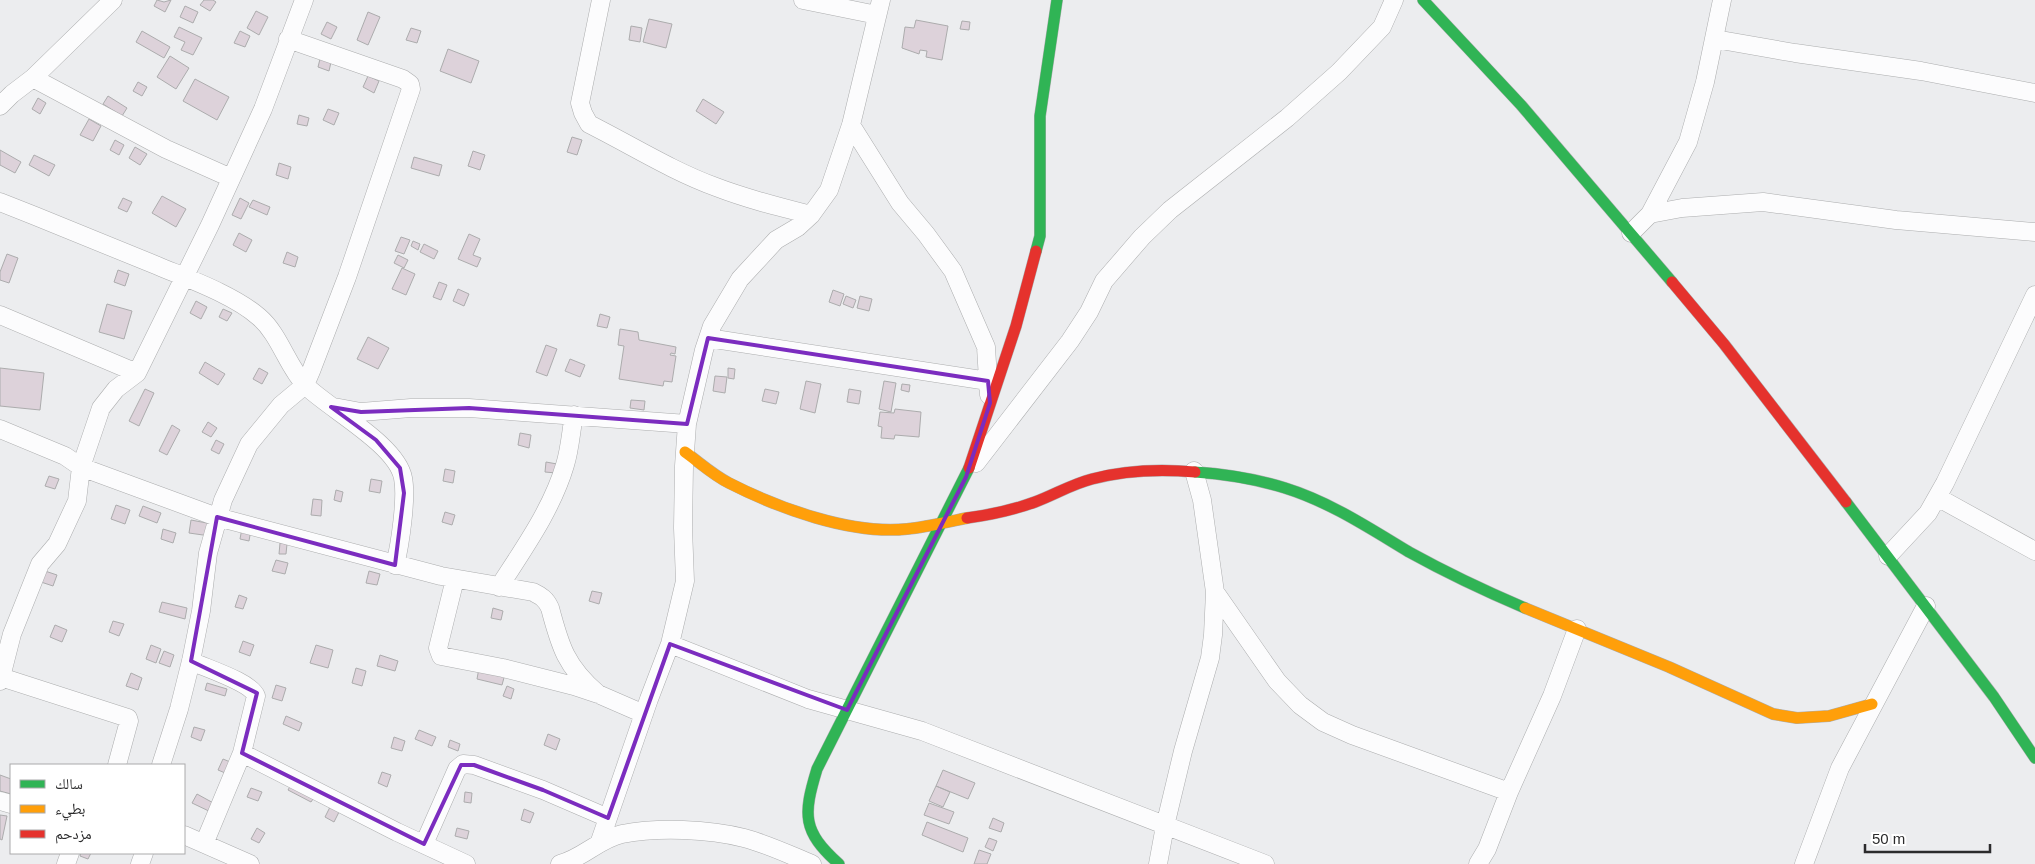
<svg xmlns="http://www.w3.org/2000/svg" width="2035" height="864" font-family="Helvetica,'Noto Naskh Arabic',sans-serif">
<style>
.building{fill:#ddd2da;stroke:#acacad}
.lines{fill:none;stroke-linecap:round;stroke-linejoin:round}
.street-casing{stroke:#acadae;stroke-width:19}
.fast-casing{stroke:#acadae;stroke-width:12}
.slow-casing{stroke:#acadae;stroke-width:12}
.jam-casing{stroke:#acadae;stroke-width:12}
.street{stroke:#fcfcfd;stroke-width:18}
.fast{stroke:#30b455;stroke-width:11}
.slow{stroke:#ff9f0a;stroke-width:11}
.jam{stroke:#e5322d;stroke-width:11}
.marked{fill:none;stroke:#7b2cbf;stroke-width:4;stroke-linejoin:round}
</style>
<rect width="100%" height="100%" fill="#ecedef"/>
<path class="building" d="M157 0 164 2 171 0 165 12 154 6Z
M204 0H213L216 2 210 11 200 5Z
M185 6 198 12 193 23 180 17Z
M256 11 268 17 259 35 247 28Z
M368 12 380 17 368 45 357 40Z
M649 19 672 24 666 48 643 42Z
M916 20 948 26 942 60 926 57 927 51 920 50 919 54 902 48 905 27 914 28Z
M962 21 970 22 969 30 960 29Z
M327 22 337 27 331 39 321 34Z
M631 26 642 28 640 42 629 40Z
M179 27 202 38 193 55 181 50 185 42 174 37Z
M411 28 421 31 417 43 406 40Z
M142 31 170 47 164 58 136 42Z
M240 31 250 36 245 47 234 43Z
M448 49 479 61 471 83 440 71Z
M170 56 189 68 176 89 157 77Z
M320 59 331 62 329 71 318 67Z
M368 76 379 81 374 93 363 87Z
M195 79 229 97 217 120 183 101Z
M138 82 147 87 142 96 133 91Z
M108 96 127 108 122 116 103 104Z
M38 98 46 103 40 114 32 109Z
M703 99 724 112 716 124 696 111Z
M328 109 339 113 334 125 323 120Z
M299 115 309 118 307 126 297 124Z
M89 119 101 126 93 141 80 135Z
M572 137 582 140 577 155 567 152Z
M115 140 124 145 119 155 110 150Z
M135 147 147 154 140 165 129 158Z
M0 150 21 162 15 173 0 165Z
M473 151 485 155 480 170 468 166Z
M34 155 55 165 49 176 29 165Z
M414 157 442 165 439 176 411 168Z
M279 163 291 167 288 179 276 175Z
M162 196 186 209 176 227 152 213Z
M123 198 132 202 127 212 118 208Z
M240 198 249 203 241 219 232 215Z
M253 200 270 207 267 215 249 207Z
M239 233 252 240 246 252 233 245Z
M469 234 480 239 473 255 481 258 477 267 458 259Z
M401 237 410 240 404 254 395 251Z
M413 241 420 244 418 250 411 246Z
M424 244 438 251 434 259 420 252Z
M287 252 298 257 295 267 283 263Z
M7 254 18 258 9 283 0 280V272Z
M398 255 408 260 404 268 394 263Z
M402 268 415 274 406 295 392 289Z
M118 270 129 274 125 286 114 282Z
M439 282 447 285 441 300 433 297Z
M458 289 469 294 464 306 453 301Z
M833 290 844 294 840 306 829 302Z
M846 296 856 300 853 308 843 304Z
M860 296 872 299 869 311 857 308Z
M196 301 207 307 201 319 190 313Z
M107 304 132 311 124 339 99 332Z
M223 309 232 313 227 321 219 317Z
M600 314 610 317 607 328 597 326Z
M620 329 638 332 639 340 676 347 675 354 671 353 670 355 676 356 672 382 664 381 663 386 619 379 624 346 618 345Z
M368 337 389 348 378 369 357 359Z
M546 345 557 349 547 376 536 372Z
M570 359 585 365 580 377 565 371Z
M205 362 225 374 218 385 199 373Z
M0 368 44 373 40 410 0 406Z
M259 368 268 373 262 384 253 379Z
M728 368 735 369 734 379 728 378Z
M715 376 727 377 725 393 713 391Z
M806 381 821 384 815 413 800 409Z
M884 381 896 383 891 412 879 409Z
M902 384 910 385 909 392 901 390Z
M145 389 154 393 139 426 129 421Z
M765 389 779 392 776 404 762 401Z
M849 389 861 391 859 404 847 402Z
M631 400 645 401 644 410 630 408Z
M895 409 921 412 919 437 895 435 894 439 881 438 882 427 878 426 880 412 894 413Z
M208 422 217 428 211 437 202 432Z
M172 425 180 430 167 455 159 451Z
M520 433 531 435 529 448 518 445Z
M216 440 224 444 219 454 211 450Z
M546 462 557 464 556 473 545 472Z
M445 469 455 471 453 483 443 481Z
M49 476 59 479 55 489 45 486Z
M371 479 382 481 380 493 369 491Z
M336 490 343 492 341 502 334 500Z
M313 499 322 500 321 516 311 515Z
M116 505 130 510 125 524 111 519Z
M143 506 161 513 157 523 139 516Z
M445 512 455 515 452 525 442 522Z
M191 520 212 524 210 536 189 533Z
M242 528 251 529 249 541 240 539Z
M163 529 176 533 173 543 161 539Z
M280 543 287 544 286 554H279Z
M276 560 288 563 285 574 272 571Z
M45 571 57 575 53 586 41 582Z
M369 571 380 574 377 585 366 583Z
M592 591 602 593 599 604 589 601Z
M239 595 247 598 243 609 235 607Z
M162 602 187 608 185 619 159 612Z
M493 608 503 611 501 620 491 618Z
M113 621 124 624 119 636 109 632Z
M55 625 67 630 62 642 50 637Z
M243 641 254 645 250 656 239 652Z
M151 645 161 649 156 663 146 659Z
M316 645 333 650 328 668 310 663Z
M164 651 174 655 170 667 159 663Z
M380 655 398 661 395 671 377 666Z
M356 668 366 671 362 686 352 683Z
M479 668 505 674 502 685 477 679Z
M131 673 142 678 138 690 126 686Z
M207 683 227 689 225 696 205 690Z
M276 685 286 688 282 701 272 698Z
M507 686 514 689 511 699 503 696Z
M286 716 302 723 299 731 283 724Z
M194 727 205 730 201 741 191 737Z
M419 730 436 737 432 746 415 739Z
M548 734 560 739 556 750 544 745Z
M394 737 405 741 402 751 391 748Z
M450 740 460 744 458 751 448 747Z
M223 759 235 764 230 775 218 770Z
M943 770 975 783 968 799 936 786Z
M382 772 391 775 387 787 378 783Z
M0 775 11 779V794L0 791Z
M292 783 315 796 311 802 288 790Z
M936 786 950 792 943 807 929 801Z
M251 788 262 792 258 801 247 797Z
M465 792 472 793 471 803 464 802Z
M197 794 217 805 213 813 192 803Z
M929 803 954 812 949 824 924 815Z
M330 807 339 812 334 822 325 817Z
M524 809 534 813 530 823 521 820Z
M0 815 7 816 2 840 0 839Z
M993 818 1004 823 1001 832 989 828Z
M927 822 968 838 963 852 922 835Z
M257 828 265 833 259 843 251 839Z
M457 828 469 831 467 839 455 836Z
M989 838 997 841 993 851 985 847Z
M979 850 991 854 987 864H974Z
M81 853H91L88 859 80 856Z"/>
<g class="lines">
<defs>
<path id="street" d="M601 0 580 103 583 113 589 124C631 145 672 171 716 187 747 199 779 207 811 215
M803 0 877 15
M1715 39 1795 53 1921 71 2035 93
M33 78 166 149 231 178
M0 106 12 94 33 78 113 0
M851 125 900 203 926 234 953 271 986 347 989 395
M0 202C53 223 106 245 158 266 189 279 234 295 259 317 280 335 287 366 306 386 331 410 397 445 403 478 407 498 400 545 395 565
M1650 214 1682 208 1763 202 1896 220 2035 232
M1631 233 1650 214 1688 142 1705 82 1722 0
M0 315 137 373
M708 338 988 381
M334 407 361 412 411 408H469L687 424
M0 429 65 456 81 467 217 517 441 576 533 592C541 596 546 599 550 608 560 646 566 667 598 694
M976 463 1070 341 1089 312 1104 281 1142 237 1170 210 1287 118 1339 72 1382 27 1394 0
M1937 497 2035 551
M1888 556 1928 513 1945 483 2035 295
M455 579 438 648 441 656 503 668 574 686 598 694 644 714
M499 587C524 548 552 509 565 465 570 449 571 431 574 415
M1215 592 1277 681 1300 705 1323 722 1352 735 1509 792
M670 644 808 699 922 731 1265 864
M191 661C205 668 251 682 256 696L242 753 204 844
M1 677 128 718 129 721 117 765
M0 681 12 634 40 564 57 544 77 501 81 467 101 408 116 389 137 373 210 225 263 109 304 0
M242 753 397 832 466 864
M161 765 179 709 191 661 201 611 208 553 223 500 249 444 281 405 305 385 311 371 347 277 411 89 410 84 403 79 288 39
M0 801 11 804
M184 835 250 864
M424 844 457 769 463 764 474 765 543 790 608 818
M599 844 649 699 670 644 685 581 683 528 684 466 687 424 704 350 712 326 740 279 776 240 798 227 811 215 829 190 851 125 881 0
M66 864 70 853
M140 864 144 853
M560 864C583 858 599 839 622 834 658 827 709 829 744 838 767 844 790 855 812 864
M1158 864 1165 826 1183 751 1210 658 1213 635 1215 592 1202 500 1194 471
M1478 864 1487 849 1509 792 1552 696 1577 629
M1804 864 1840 768 1926 606"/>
<path id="fast" d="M1423 0 1521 105 1672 282
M1036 251 1040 236V116L1057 0
M1195 472C1225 474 1256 479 1285 488 1330 502 1369 528 1409 552 1447 573 1485 591 1525 608
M1846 502 1994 697 2035 758
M839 864C802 831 803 815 817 769L969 468"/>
<path id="slow" d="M685 452C699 462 713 475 729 483 778 508 851 535 907 529 927 527 947 522 967 518
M1525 608 1669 667 1773 714 1797 718 1829 716 1872 704"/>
<path id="jam" d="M1672 282 1724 344 1846 502
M969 468 1016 326 1036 251
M967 518C990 515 1013 510 1035 502 1054 495 1072 484 1092 479 1126 470 1161 469 1195 472"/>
</defs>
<use href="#street" class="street-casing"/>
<use href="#fast" class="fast-casing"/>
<use href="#slow" class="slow-casing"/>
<use href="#jam" class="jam-casing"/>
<use href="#street" class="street"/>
<use href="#fast" class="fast"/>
<use href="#slow" class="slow"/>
<use href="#jam" class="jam"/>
</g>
<path class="marked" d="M708 338 988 381 990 403 966 477 847 710 670 644 608 818 543 790 474 765H461L424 844 242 753 257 693 191 661 217 517 395 565 404 493 400 468 376 440 331 407 361 412 469 408 687 424Z"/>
<rect x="10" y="764" width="175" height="90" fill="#ffffff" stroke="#aaaaab"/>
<rect x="20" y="780" width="25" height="8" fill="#30b455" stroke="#aaaaab"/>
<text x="55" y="789" font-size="15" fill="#2b2b2c">سالك</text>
<rect x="20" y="805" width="25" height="8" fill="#ff9f0a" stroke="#aaaaab"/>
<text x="55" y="814" font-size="15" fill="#2b2b2c">بطيء</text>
<rect x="20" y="830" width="25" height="8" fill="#e5322d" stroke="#aaaaab"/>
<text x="55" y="839" font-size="15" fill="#2b2b2c">مزدحم</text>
<path d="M1865 844v8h125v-8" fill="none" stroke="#2b2b2c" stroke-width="2.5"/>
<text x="1872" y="844" font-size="15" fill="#2b2b2c" stroke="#ffffff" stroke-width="4" paint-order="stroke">50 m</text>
</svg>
